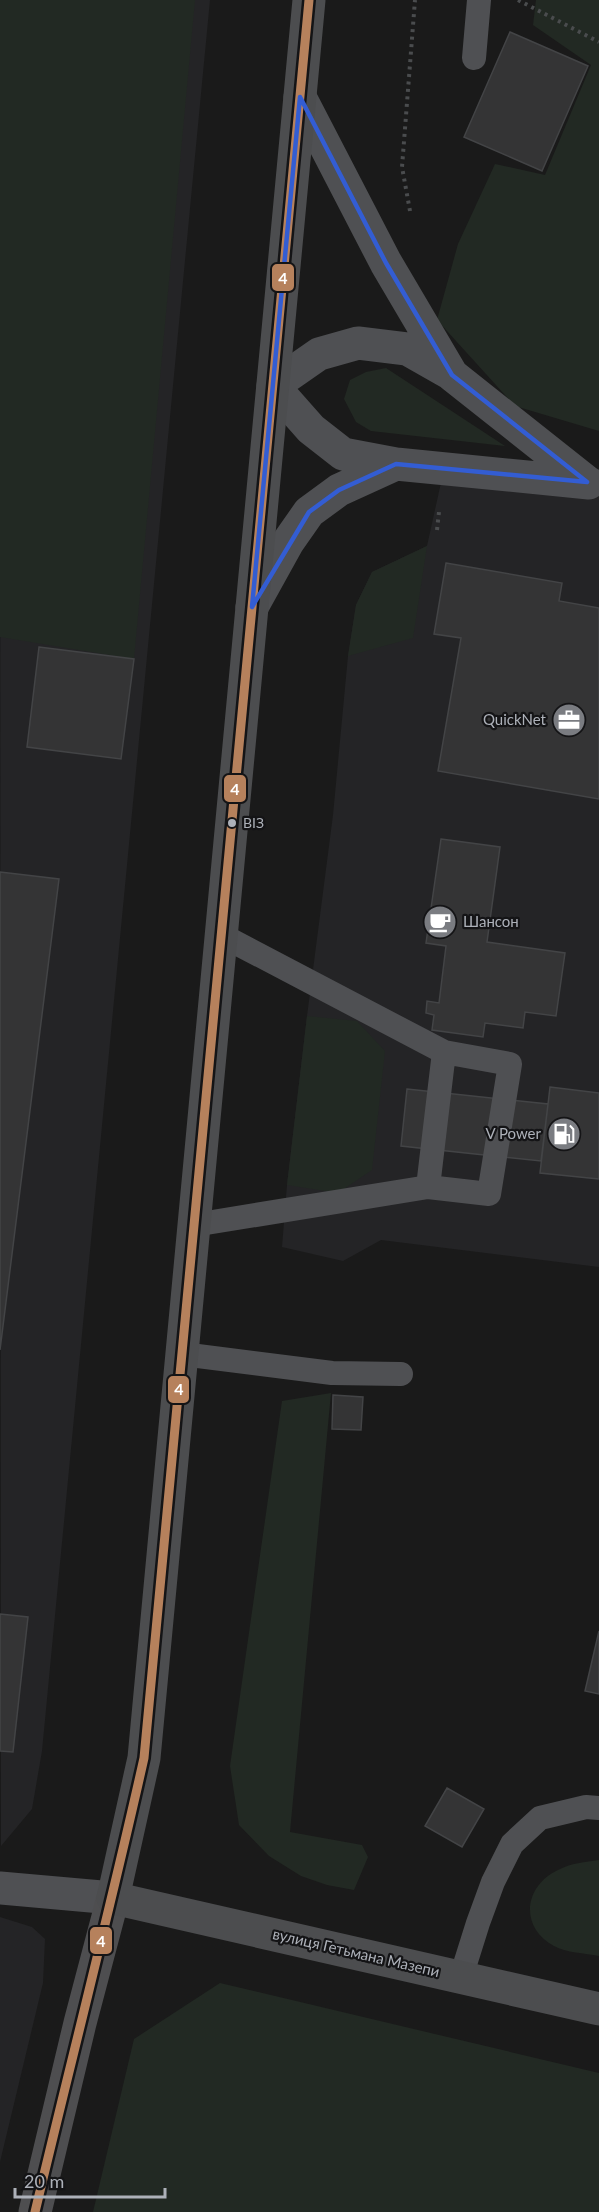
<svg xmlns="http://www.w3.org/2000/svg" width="599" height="2212" font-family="Lato,sans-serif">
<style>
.built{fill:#242426}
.green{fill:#222923}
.building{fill:#343435;stroke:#434446;stroke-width:1.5}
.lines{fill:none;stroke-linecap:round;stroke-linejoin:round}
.path{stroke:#4a4c4e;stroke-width:4;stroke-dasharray:3 4.5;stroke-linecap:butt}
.service{stroke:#4f5053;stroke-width:24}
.minor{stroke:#4f5053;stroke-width:33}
.secondary{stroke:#4e4e50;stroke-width:33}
.primary{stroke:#4c4d4f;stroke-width:33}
.bus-1-casing{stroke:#141416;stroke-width:14}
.bus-1{stroke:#b6815c;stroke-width:9}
.marked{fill:none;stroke:#335dd3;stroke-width:4.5;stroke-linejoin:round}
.bus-dot{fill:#adb1b9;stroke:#141416;stroke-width:2}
.labels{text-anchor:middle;stroke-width:4.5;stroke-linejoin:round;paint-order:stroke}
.bus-label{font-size:14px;fill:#adb1b9;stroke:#141416;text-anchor:start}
.poi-label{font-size:15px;fill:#adb1b9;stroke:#141416;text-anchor:end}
.street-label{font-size:15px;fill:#adb1b9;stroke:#141416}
.line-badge{stroke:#141416;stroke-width:2}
.badge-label{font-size:16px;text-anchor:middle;font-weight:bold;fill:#fff}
</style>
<rect width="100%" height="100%" fill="#1a1a1a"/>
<path class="built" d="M0 0H210L42 1751 32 1809 1 1846Z
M444 469 599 487V1267L381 1240 343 1261 282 1247 287 1185 307 1016 333 815 348 656 356 605 372 572 427 546Z
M0 1917 32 1927 45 1939 43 1983 0 2162Z"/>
<path class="green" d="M0 0H195L134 659 0 637Z
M536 0H599V431L515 406 437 320 458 244 495 164 545 175 591 65 533 25Z
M386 368 505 446 371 431 356 422 344 399 350 380 366 372Z
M427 546 413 638 348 656 356 605 372 572Z
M307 1016 357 1021 385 1051 372 1170 338 1193 287 1185Z
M331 1393 290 1832 362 1845 368 1857 354 1890 327 1885 301 1876 269 1856 239 1825 230 1766 282 1401Z
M599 1860V1956C585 1953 566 1953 554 1946 519 1927 524 1886 558 1870 571 1863 585 1862 599 1860Z
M220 1983 599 2073V2212H93L134 2039Z"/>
<path class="building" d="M510 32 588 66 542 171 464 137Z
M446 563 562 583 559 601 599 608V799L438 771 461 638 434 634Z
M39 647 134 659 121 759 27 747Z
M441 839 500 847 487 942 565 953 556 1016 525 1012 523 1028 485 1023 483 1037 432 1030 434 1015 426 1013 427 1001 439 1003 446 946 426 943Z
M0 872 59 879 0 1350Z
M550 1087 599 1093V1179L540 1173Z
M407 1089 548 1104 541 1161 401 1146Z
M333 1395 363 1397 361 1430 332 1429Z
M0 1614 28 1617 13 1752 0 1751Z
M599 1631V1694L585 1691Z
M447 1788 484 1809 462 1847 425 1826Z"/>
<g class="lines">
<path class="path" d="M518 0 599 42
M410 211 402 167 415 0
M437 530 439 512"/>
<path class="service" d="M474 58 479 0
M428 1187 489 1194 510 1064 444 1052
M194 1225 428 1187 444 1052 221 935
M182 1354 332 1373 401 1374
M461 1977 478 1923 493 1882 512 1844 540 1818 586 1807 599 1808"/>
<path class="minor" d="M300 97 386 263 452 375 587 482
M396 464 343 454 311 429 273 386 319 354 358 343 407 349 451 374
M252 607 288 542 309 512 339 490 396 464 589 483
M0 1888 113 1898"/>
<path class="secondary" d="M35 2212 80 2023 113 1898"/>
<path class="primary" d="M309 0 144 1758 113 1898 599 2009"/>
<defs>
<path id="bus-1" d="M35 2212C71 2061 110 1910 144 1758L309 0"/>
</defs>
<use href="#bus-1" class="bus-1-casing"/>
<use href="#bus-1" class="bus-1"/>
</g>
<path class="marked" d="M300 97 386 263 452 375 587 482 396 464 339 490 309 512 252 607Z"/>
<defs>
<symbol id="office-disc" viewBox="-11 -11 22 22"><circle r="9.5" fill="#7a7c81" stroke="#141416"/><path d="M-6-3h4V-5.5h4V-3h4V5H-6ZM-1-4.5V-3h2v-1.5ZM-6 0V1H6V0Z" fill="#fff"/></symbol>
<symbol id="cafe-disc" viewBox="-11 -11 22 22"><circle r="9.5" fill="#7a7c81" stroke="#141416"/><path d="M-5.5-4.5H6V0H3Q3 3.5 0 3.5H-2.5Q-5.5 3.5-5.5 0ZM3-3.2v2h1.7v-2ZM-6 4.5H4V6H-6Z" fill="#fff"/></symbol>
<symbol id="fuel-disc" viewBox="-11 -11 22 22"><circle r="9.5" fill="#7a7c81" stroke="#141416"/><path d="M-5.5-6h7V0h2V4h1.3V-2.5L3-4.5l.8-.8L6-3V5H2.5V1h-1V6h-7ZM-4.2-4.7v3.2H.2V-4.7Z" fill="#fff"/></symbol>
</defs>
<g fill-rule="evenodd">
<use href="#office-disc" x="550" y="701" width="38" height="38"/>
<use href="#cafe-disc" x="421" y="903" width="38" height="38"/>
<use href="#fuel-disc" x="545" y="1115" width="38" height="38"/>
</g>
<circle class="bus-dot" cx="232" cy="823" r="5"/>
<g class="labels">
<g class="bus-label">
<text x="243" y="828">ВІЗ</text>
</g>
<g class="poi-label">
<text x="546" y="725">QuickNet</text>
<text x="463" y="927" text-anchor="start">Шансон</text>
<text x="541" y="1139">V Power</text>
</g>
<g class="street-label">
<text transform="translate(356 1953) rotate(13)" y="5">вулиця Гетьмана Мазепи</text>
</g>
</g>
<g class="line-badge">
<rect x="271" y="263" width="24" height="29" rx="6" fill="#b6815c"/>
<rect x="223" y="774" width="24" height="29" rx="6" fill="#b6815c"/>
<rect x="167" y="1375" width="23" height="29" rx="6" fill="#b6815c"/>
<rect x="89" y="1926" width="24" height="29" rx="6" fill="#b6815c"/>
</g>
<g class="badge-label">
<text x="283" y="284">4</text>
<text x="235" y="795">4</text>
<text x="179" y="1395">4</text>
<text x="101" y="1947">4</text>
</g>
<path d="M15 2188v9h150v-9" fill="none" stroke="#adb1b9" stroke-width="3"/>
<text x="24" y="2188" font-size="18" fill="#adb1b9" stroke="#141416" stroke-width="4.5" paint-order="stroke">20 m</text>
</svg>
